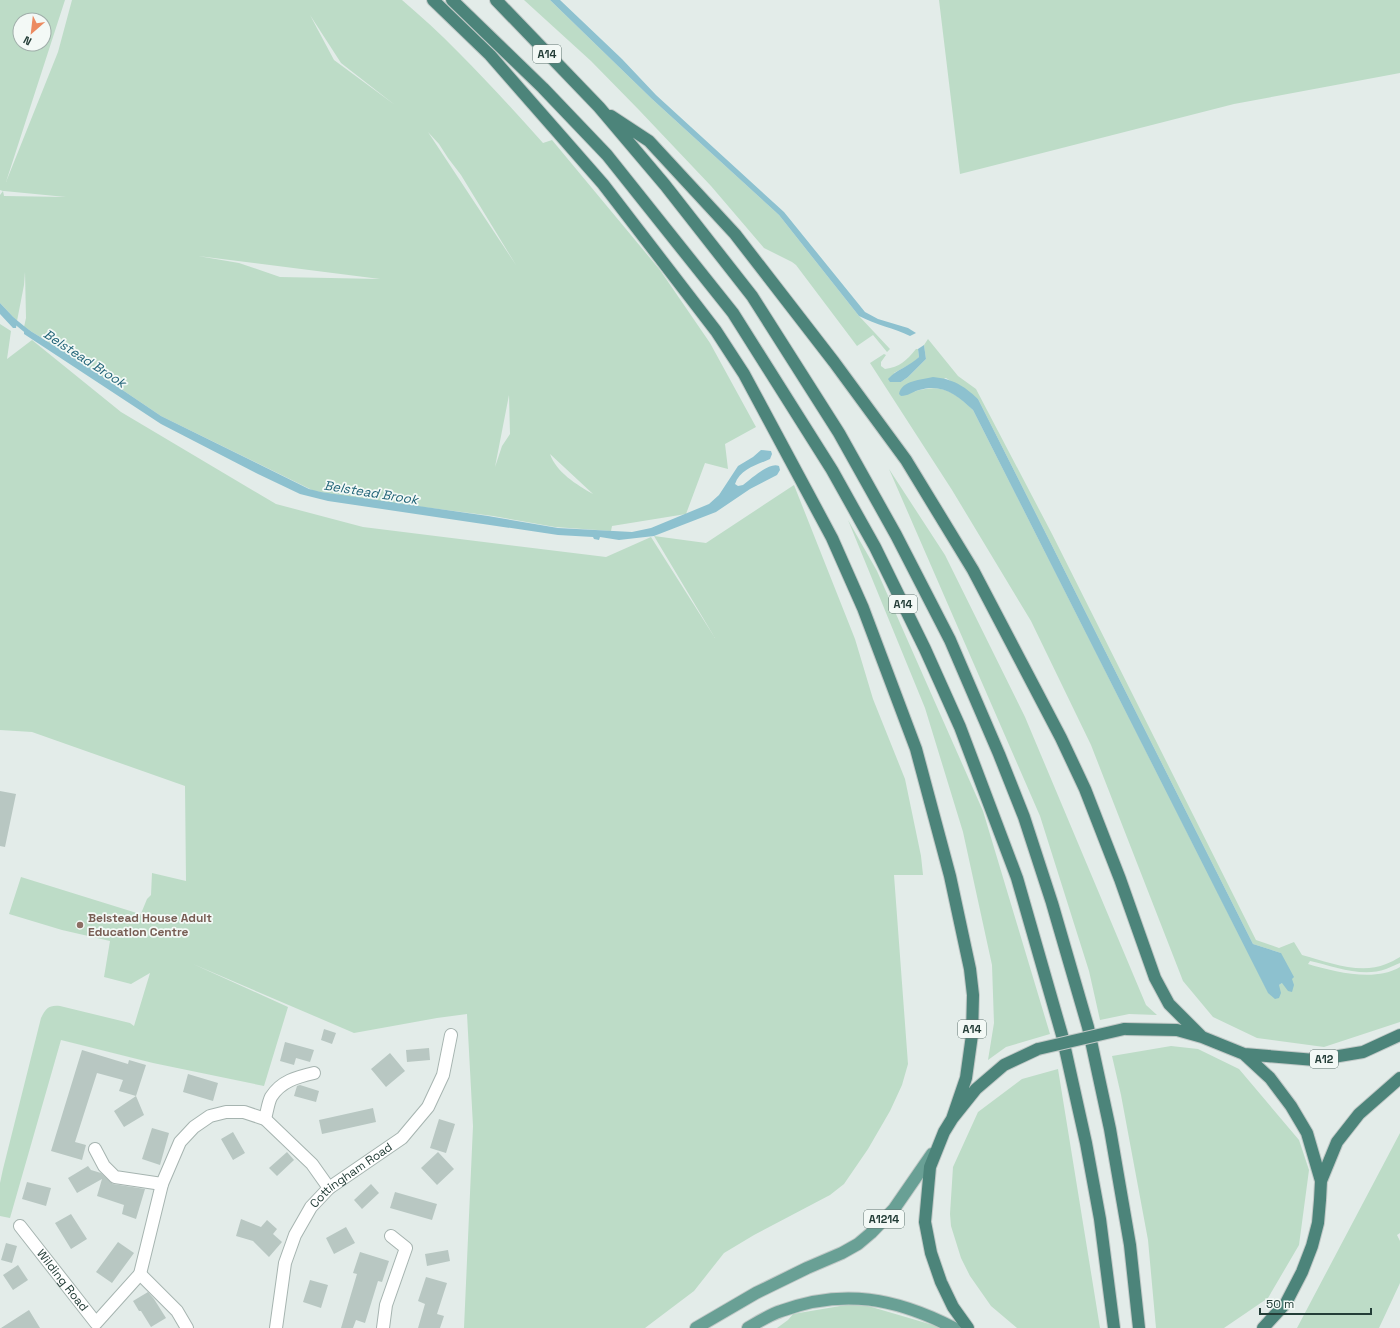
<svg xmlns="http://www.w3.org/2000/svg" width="1400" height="1328" font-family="'Space Grotesk',sans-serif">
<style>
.green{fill:#bddcc7;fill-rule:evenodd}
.water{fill:#8dc1cf}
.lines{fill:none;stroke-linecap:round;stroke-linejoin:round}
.stream{stroke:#8dc1cf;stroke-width:4.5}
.building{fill:#b8c7c2}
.minor-casing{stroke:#a6b4b0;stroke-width:14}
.primary-casing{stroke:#c1c9c7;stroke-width:14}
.trunk-casing{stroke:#c1c9c7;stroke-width:14}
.minor{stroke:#fff;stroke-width:12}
.primary{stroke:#69a095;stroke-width:12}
.trunk{stroke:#4c847a;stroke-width:12}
.trunk-bridge-casing{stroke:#c1c9c7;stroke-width:14;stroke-linecap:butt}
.trunk-bridge{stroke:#4c847a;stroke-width:12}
.education-dot{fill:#8d6e63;stroke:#f3f9f6;stroke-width:1.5}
.labels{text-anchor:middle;stroke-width:3.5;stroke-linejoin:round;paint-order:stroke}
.shield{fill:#f3f9f6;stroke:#617570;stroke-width:1}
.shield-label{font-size:11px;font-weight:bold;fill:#233d37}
.education-label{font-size:12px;font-weight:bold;fill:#785e54;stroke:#f3f9f6;text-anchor:start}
.street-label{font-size:12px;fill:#233d37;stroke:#f3f9f6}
.water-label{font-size:13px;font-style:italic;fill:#206377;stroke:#f3f9f6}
</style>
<rect width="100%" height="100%" fill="#e3ece9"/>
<path class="green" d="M0 0H65L6 182 58 52 72 0H402C453 43 498 93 543 143L552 140 660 270 710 343 756 427 725 444 728 469 705 463 686 514 612 526 611 531 555 527 493 516 384 502 314 491 161 416 84 364 24 327 26 318 25 272 24 285 17 321 0 303V195L3 191 0 190ZM310 15 341 63 395 105 334 60ZM20 20H44V44H20ZM428 132 439 144 448 158 461 175 516 265ZM3 191H4L66 197 4 196ZM198 256 380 279 280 277 239 263ZM509 395 510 434 502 446 495 467ZM550 454 593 494C577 485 556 472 550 454Z
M524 0H550L652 99 779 215 859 316 890 349 887 352 873 335 857 346 796 265 792 262 764 248 711 186 639 110 591 61Z
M939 0H1400V73L1234 104 960 174Z
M0 324 11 331 7 359 32 340 121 412 276 504 363 527 606 557 651 537 715 638 654 536 706 543 794 485 855 639 873 699 905 779 921 856 923 875H894L908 1064 902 1085 890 1111 868 1149 844 1184 830 1195 754 1235 724 1253 694 1291 645 1328H464L473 1126 467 1014 437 1018 354 1033 193 964 288 1007 264 1086 153 1063 61 1040 10 1218 0 1216V1183L3 1169 41 1018C46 1008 49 1005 60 1006L130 1023 134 1026 150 973 131 984 104 977 110 941 62 930 9 914 21 877 140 914V916L147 899 151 895 152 873 186 881 185 786 32 732 0 730Z
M928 339 958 376 976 389 1052 534 1256 940 1279 948 1294 942 1302 955C1328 962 1360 975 1386 964 1391 962 1395 960 1400 957V963C1395 965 1391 967 1386 969 1362 978 1333 966 1310 961L1308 964C1335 972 1375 982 1400 967V1022L1324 1047 1257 1038 1213 1017 1183 981 1091 745 1031 621 952 490 870 363 884 354 886 355 881 362V366L885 369C900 367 906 361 916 349H918L919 357 914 362 894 373 901 382 908 377 926 359 924 345ZM946 378 978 399 1253 944 1281 953 1282 983 1268 992 973 410C953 391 941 383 913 392Z
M889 469 945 555 1025 717 1146 1005 1157 1015 1129 1014 1100 1020 1089 971 1040 816Z
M848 520 877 571 983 811 1050 1034 1006 1047 988 1060 994 1023 992 965 963 832 925 708Z
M1171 1046 1198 1049 1239 1069 1299 1140 1309 1170 1299 1245 1268 1298 1224 1328H1156L1148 1240 1121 1095 1112 1056Z
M1058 1069 1100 1328H1017L991 1306 970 1276 961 1258 951 1226 950 1214 953 1167 978 1112 1022 1079Z
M1400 1133V1233L1397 1235 1400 1241V1283L1379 1328H1297Z
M858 1303 943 1328H777L788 1320 793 1314Z"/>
<path class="water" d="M550 0H560L622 59 656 95 784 212 865 312 878 319 908 328 916 333 910 336C894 328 876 325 859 316L779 215 652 99Z
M0 303 17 321 16 328H13L0 314Z
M24 327 84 364 161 416 309 489 321 492 488 516 558 528 632 532 651 528 709 504 719 495 738 466 753 457 761 450 771 451 772 454 770 459C757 465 740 469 735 484L738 486 743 485C751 479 770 461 779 466L780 470 777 475 750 489 716 512 654 536 619 540 600 537 599 540 594 539 593 537 558 535 328 501 300 494 258 474 161 424 24 334Z
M924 345 926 359 908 377 901 382H890L888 379C897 369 910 366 919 357L918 349Z
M933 377C953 379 963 385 978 399L1253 944 1281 953 1294 977 1292 979 1294 985 1292 992 1288 991 1282 983 1279 985 1281 993 1279 998 1275 999 1268 993 973 410C957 395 942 383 919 390 912 392 908 396 901 396L899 394C902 380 921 380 933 377Z"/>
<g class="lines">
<path class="stream" d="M13 320 29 333"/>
</g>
<path class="building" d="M0 791 16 794 5 847 0 846Z
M324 1029 336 1033 332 1044 321 1040Z
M285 1042 314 1050 310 1062 296 1058 294 1065 280 1061Z
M429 1048 430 1060 407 1062 406 1050Z
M82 1050 128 1064 129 1060 146 1065 136 1096 119 1091 123 1080 97 1073 75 1142 86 1145 82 1160 51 1151Z
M390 1053 405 1071 386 1087 371 1069Z
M188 1074 218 1083 213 1101 183 1092Z
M300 1085 319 1091 316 1102 294 1096 297 1086Z
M136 1096 144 1115 124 1127 114 1111Z
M373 1108 376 1122 322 1134 319 1120Z
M439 1119 455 1124 446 1153 430 1148Z
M152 1128 169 1133 160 1165 142 1159Z
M233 1132 245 1153 233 1160 221 1139Z
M287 1152 294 1160 277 1176 269 1168Z
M438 1152 454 1169 437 1185 421 1168Z
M88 1166 91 1170 101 1173 113 1184 145 1189 136 1219 122 1214 124 1205 97 1196 102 1179 77 1193 68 1178Z
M27 1182 51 1188 46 1206 22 1199Z
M371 1184 379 1193 362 1209 354 1200Z
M395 1192 437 1204 432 1220 390 1208Z
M71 1214 87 1239 71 1249 55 1223Z
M241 1219 261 1227 267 1220 277 1229 273 1234 282 1242 269 1257 253 1241 236 1236Z
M346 1227 355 1243 334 1254 326 1238Z
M118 1242 134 1253 112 1283 96 1272Z
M6 1243 17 1246 12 1263 1 1260Z
M448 1250 450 1261 427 1266 425 1254Z
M360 1252 389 1261 382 1282 378 1281 365 1323 356 1320 353 1328H341L357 1274 353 1273Z
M18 1265 28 1280 13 1290 3 1275Z
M426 1277 447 1283 437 1314 444 1316 440 1328H418L425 1304 418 1301Z
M310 1280 328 1285 321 1308 303 1302Z
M148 1292 154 1299 166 1318 151 1327 141 1311H139L133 1301Z
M29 1310 40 1328H1Z"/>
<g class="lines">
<defs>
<g id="minor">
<path d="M265 1119C267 1112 268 1103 271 1097 281 1081 297 1077 314 1073"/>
<path d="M95 1149 104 1166 115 1177 162 1184"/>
<path id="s1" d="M20 1226 96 1323 140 1274 162 1184 180 1142 194 1127 210 1116 226 1112H244L265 1119 312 1164 329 1188"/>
<path d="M140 1274 177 1311 187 1328"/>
<path id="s2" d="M276 1328 285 1263 295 1235 311 1207 329 1188 402 1138 428 1107 443 1075 451 1035"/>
<path d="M383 1328 386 1305 406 1248 391 1236"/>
</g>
<path id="primary" d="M696 1328 756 1293 807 1268 842 1253 858 1244 871 1233 894 1209 932 1154
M748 1328C758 1322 769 1315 781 1311 843 1288 896 1298 954 1328"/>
<path id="trunk" d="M433 0 490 55 603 184 716 331 744 374 832 538 863 608 916 749 950 876 970 969 973 995 972 1035 966 1078 952 1119
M452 0 543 88 607 155 733 313 832 470 875 547 925 649 960 727 1017 878 1062 1035 1086 1143 1100 1219 1114 1328
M496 0 599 107 665 185 752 296 839 433 896 535 950 640 999 754 1024 817 1052 903 1088 1027 1110 1129 1130 1245 1139 1328
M611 116 649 141 735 234 834 362 906 460 973 570 1061 738 1085 789 1120 879 1155 978 1169 1004 1202 1037
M1124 1029 1177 1030 1202 1037 1244 1054 1270 1078 1291 1106 1307 1133 1321 1181 1320 1200 1318 1223 1312 1246 1302 1272 1286 1303 1263 1328
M1244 1054 1315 1060 1363 1052 1400 1035
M1321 1181 1337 1142 1359 1114 1400 1078
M968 1328 953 1307 941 1282 931 1253 925 1222 930 1167 944 1132 952 1119 976 1089 1004 1065 1038 1049"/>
</defs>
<use href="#minor" class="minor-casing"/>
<use href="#primary" class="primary-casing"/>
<use href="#trunk" class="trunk-casing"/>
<use href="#minor" class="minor"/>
<use href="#primary" class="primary"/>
<use href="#trunk" class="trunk"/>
<defs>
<path id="trunk-bridge" d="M1038 1049 1124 1029"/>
</defs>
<use href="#trunk-bridge" class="trunk-bridge-casing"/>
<use href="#trunk-bridge" class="trunk-bridge"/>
</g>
<circle class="education-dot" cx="80" cy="925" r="4"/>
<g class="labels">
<g class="shield">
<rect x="533" y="45" width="28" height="18" rx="3"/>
<rect x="889" y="595" width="28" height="18" rx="3"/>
<rect x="958" y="1020" width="28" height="18" rx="3"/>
<rect x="1310" y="1050" width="28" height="18" rx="3"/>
<rect x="864" y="1210" width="40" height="18" rx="3"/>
</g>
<g class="shield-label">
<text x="547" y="58">A14</text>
<text x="903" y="608">A14</text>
<text x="972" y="1033">A14</text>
<text x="1324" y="1063">A12</text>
<text x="884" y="1223">A1214</text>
</g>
<g class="education-label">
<text x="88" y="922">Belstead House Adult<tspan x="88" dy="14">Education Centre</tspan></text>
</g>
<g class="street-label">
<text dy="4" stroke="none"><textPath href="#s2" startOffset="179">Cottingham Road</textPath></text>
<text dy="4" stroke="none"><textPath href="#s1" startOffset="69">Wilding Road</textPath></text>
</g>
<g class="water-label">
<text transform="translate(85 358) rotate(33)" y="5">Belstead Brook</text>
<text transform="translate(371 492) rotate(9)" y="5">Belstead Brook</text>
</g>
</g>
<g transform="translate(32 32) rotate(208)"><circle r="19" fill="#f3f9f6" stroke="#a0aeaa"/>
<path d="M0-3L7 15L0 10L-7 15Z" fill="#ec8b61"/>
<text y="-6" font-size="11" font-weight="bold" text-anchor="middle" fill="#233d37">N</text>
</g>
<path d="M1260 1308v6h111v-6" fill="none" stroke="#233d37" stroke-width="2"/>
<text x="1266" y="1308" font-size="12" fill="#233d37" stroke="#f3f9f6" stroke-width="3" paint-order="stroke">50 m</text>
</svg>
